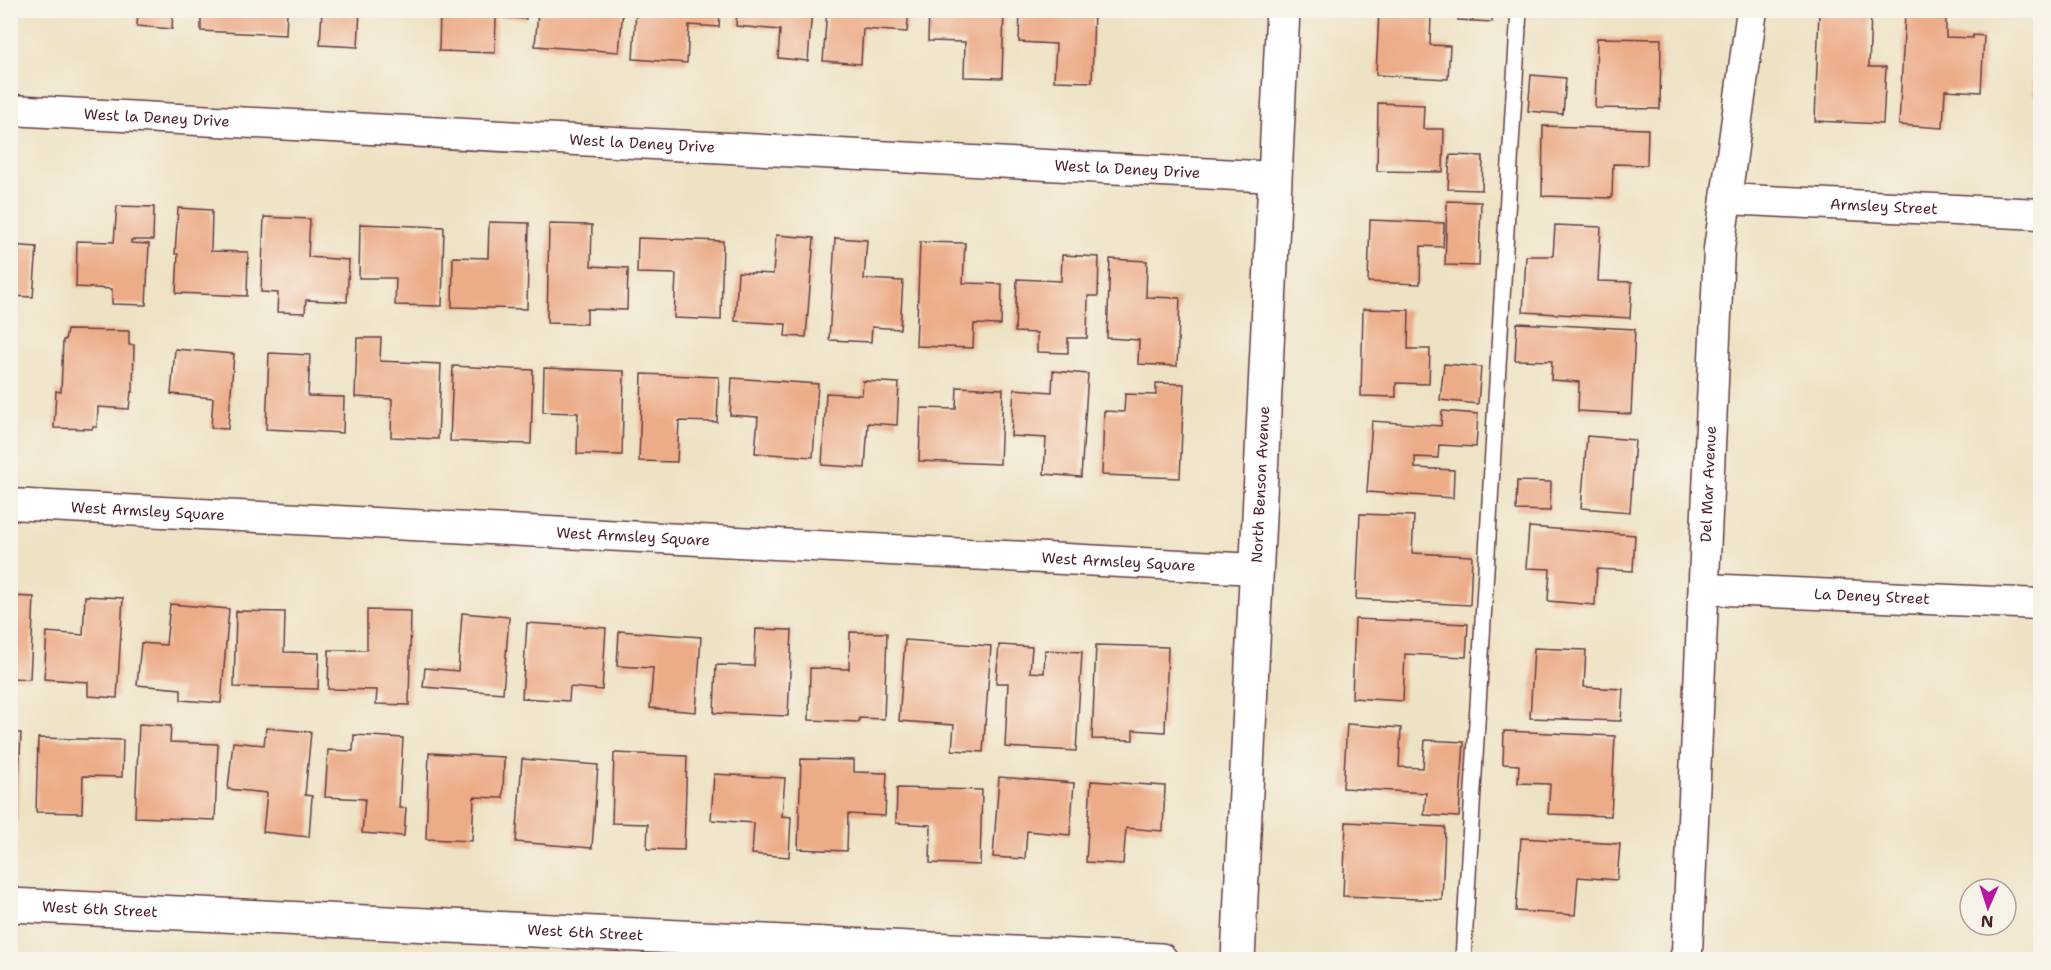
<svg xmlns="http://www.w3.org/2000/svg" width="2051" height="970" font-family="'Shantell Sans',sans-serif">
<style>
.building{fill:#ecac88}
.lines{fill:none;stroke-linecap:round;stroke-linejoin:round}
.service-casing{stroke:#633c42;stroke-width:18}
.minor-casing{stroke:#633c42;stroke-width:33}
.tertiary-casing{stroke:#633c42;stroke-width:36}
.secondary-casing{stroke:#633c42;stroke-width:36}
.service{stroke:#fff;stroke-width:15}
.minor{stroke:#fff;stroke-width:30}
.tertiary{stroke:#fff;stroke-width:33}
.secondary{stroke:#fff;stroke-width:33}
.labels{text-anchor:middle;stroke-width:4.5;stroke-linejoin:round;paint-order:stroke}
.street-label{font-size:15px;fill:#4a1f2b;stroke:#f7f3e8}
</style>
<rect width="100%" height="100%" fill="#f7f3e8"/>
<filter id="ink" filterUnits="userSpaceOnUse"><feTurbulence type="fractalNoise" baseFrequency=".0167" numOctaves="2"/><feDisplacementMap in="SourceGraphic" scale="12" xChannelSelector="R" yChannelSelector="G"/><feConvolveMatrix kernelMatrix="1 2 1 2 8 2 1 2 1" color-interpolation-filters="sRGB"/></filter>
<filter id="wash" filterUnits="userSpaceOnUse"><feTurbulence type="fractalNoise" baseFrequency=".008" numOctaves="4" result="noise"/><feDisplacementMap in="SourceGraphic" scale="24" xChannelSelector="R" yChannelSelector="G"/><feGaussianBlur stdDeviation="1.35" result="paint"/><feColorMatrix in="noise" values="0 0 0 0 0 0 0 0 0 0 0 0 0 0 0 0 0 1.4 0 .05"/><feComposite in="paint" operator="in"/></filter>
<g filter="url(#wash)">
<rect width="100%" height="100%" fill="#eee2c4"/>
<g id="blocks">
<path class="building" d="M138 10H173L172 29 137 26Z
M201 10H287L286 35 201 31Z
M322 10H360L358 47 320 45Z
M440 10H526V19L496 17 495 53 439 51Z
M557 10H623L619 52 535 46 538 12 557 13Z
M636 10H720L719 27 689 25 687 63 633 59Z
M737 10H812L808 61 778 58 780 30 736 26Z
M827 10H909L907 32 863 29 861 64 823 61Z
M929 10H1004L1002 78 964 77 965 42 928 41Z
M1020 10H1094L1092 82 1054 81 1056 44 1019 42Z
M1459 10H1493L1492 22 1458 20Z
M1379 11 1431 14 1430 45 1450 46 1448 79 1376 75Z
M1819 11 1871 13 1869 67H1886L1883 124 1815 121Z
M1905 14 1946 16V37L1973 38V35L1984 36 1981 92 1945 90 1943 128 1899 125Z
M1597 38 1661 39 1660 109 1595 108Z
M2035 48H2040V96L2033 95Z
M1531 75 1566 78 1563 114 1528 111Z
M1378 103 1424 105 1423 129H1444L1443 172 1377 171Z
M1543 126 1648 129 1647 165 1613 164 1612 198 1542 196Z
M1450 155 1483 156 1482 190 1448 189Z
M1447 201 1481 202 1479 266 1445 265Z
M117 206 154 207 153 240H131V243L149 244 146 305 112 304V289L76 287 77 241 114 242Z
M178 208 212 210 211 251 248 252 247 296 176 293 178 254H175Z
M264 217 310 219 308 257 349 260 347 302 306 300 305 313 277 312 278 293 261 292Z
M1370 220 1444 223 1443 247 1421 246 1420 284 1368 282Z
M489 222 529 223 527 309 452 307 453 257 488 258Z
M360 224 444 227 442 306 395 305 396 278H359Z
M549 224 592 225 591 266 628 268 627 310 587 309V324L547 323Z
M1555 225 1601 227 1598 281 1632 282 1630 318 1523 312 1526 256H1553Z
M776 235 814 238 806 337 785 336 786 324 735 321 738 272 773 274Z
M638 238 723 241 721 320 674 318 676 274 637 273Z
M835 238 867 240 864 279 903 281 900 329 872 327 871 342 829 340Z
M920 242 965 243 963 283 1002 284 1001 325 974 324 973 348 916 346Z
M10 245 37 247 33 297 10 296Z
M1062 255 1099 257 1098 296H1088L1087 338H1068V353L1037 352V333L1015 332 1017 279 1061 281Z
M1110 259 1147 261 1146 297 1180 298 1177 366 1138 364 1139 340 1107 338Z
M1363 309 1409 310 1408 349H1430L1429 384 1396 383V397L1361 396Z
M1517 323 1635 329 1631 414 1578 411 1579 382 1551 380 1552 361 1515 360Z
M67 330 129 331V345H134L133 392H131L129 409 98 407 97 427H93L92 429 54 428 56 391 61 392 63 340H65Z
M357 338H381L380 361 441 364 438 439 391 437 392 399 355 397Z
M175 349 234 354 228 429 211 428 213 398 171 394Z
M269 353 310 355 308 396 344 397 343 433 266 429Z
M1444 364 1481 367 1478 404 1440 400Z
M453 366 533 370 531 444 450 441Z
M544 368 624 371 622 455 577 454 578 413 543 412Z
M1053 371 1088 374 1081 477 1044 474 1046 438 1011 436 1014 389 1052 392Z
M642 374 719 377 717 422 679 421 677 462 639 461Z
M732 378 818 384 813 457 755 453 758 417 730 415Z
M863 381 899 383 897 425 868 423 865 468 822 465 826 393 862 395Z
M1156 383 1184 384 1180 478 1102 475 1104 411 1124 412 1125 394 1156 395Z
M957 387 1003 389 1000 464 919 461 921 408 956 409Z
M1442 411 1478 414 1476 447 1439 445 1438 458 1415 457V468L1454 470 1453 498 1367 492 1372 421 1441 426Z
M1587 436 1635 440 1630 512 1581 508Z
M1517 481 1551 482 1550 511 1516 510Z
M1360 514 1414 516 1412 553 1472 556 1470 605 1356 599Z
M1529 527 1635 535 1633 571 1597 569 1595 605 1548 601 1550 569 1526 568Z
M10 596 34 597 30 679 10 678Z
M85 596 123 598 117 698 88 696V682L44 679 47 632 83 635Z
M170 604 229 609 221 703 181 700V689L137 685 141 643 166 645Z
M367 610 411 611 409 705 376 704 377 690 328 689 329 650H367Z
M236 611 285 612 284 652 319 653 318 689 234 687Z
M462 613 509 617 503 693 423 687 425 668 458 671Z
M1355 619 1468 624 1466 657 1405 654 1403 701 1352 698Z
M527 623 606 628 602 690 570 687 569 701 522 698Z
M756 629 792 630 788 716 714 713 716 665 754 666Z
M619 631 701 637 696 712 650 708 653 668 617 666Z
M850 632 887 633 884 719 859 718V722L809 720 810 668 849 669Z
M905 640 991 646 983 752 952 750 954 725 899 721Z
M999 645 1032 647 1030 672 1044 673 1045 650 1082 652 1076 751 1005 747 1008 683H996Z
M1096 645 1168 647 1165 732 1133 730V740L1092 739Z
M1534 648 1586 650 1584 687 1623 689 1621 721 1530 718Z
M139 724 171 726 170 742 218 744 215 820 135 817Z
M1347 724 1401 728 1399 767 1423 768 1425 740 1464 742 1459 817 1424 815 1426 793 1343 788Z
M266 728 311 732 305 795 312 796 309 837 263 832 267 793 228 789 233 742 264 745Z
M1504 731 1615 736 1611 816 1548 814 1550 784 1518 783 1519 765 1503 764Z
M10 733H21L17 820 10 819Z
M354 735 403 738 399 808H406L404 836 362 833 365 799 325 797 328 750 353 751Z
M38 738 123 740 122 777 83 776 82 813 36 812Z
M429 753 504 757 503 798 474 797 472 841 426 839Z
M614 753 687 756 684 850 647 849 648 824 612 823Z
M522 759 598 765 592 848 516 842Z
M801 759 854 760V772L887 773 885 816 848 814 847 851 798 849Z
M714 774 785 778 782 816 791 817 789 857 752 854 754 823 711 820Z
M999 777 1074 783 1070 835 1027 831 1025 859 993 857Z
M1091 781 1165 786 1163 831 1126 828 1123 864 1086 862Z
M897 788 982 790 980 865 930 863 931 825 896 823Z
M1346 822 1445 827 1442 900 1343 896Z
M1521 838 1620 844 1617 880 1578 877 1575 915 1516 911Z"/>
</g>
</g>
<g filter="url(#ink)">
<use href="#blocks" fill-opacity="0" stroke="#633c42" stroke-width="1.5"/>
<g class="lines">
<defs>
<path id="service" d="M1463 960 1519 10"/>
<g id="minor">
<path id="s1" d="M10 110 1275 177"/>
<path id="s2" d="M1726 199 2040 214"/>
<path id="s3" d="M10 504 1256 569"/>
<path id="s4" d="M1704 589 2040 604"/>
<path id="s5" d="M1684 960 1687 952 1719 249 1752 10"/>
</g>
<g id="tertiary">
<path id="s6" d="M10 905 1161 960"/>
</g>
<g id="secondary">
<path id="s7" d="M1238 960 1283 10"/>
</g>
</defs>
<use href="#service" class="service-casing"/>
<use href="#minor" class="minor-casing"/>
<use href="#tertiary" class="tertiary-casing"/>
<use href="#secondary" class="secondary-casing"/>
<use href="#service" class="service"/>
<use href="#minor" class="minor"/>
<use href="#tertiary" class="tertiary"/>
<use href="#secondary" class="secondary"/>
</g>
</g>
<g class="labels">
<g class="street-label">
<text dy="5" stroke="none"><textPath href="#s1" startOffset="147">West la Deney Drive</textPath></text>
<text dy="5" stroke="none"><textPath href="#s1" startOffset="633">West la Deney Drive</textPath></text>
<text dy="5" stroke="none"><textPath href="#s1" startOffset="1119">West la Deney Drive</textPath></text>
<text dy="5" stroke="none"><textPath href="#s2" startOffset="158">Armsley Street</textPath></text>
<text dy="5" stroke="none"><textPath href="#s5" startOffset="477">Del Mar Avenue</textPath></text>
<text dy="5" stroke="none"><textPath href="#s7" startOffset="476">North Benson Avenue</textPath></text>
<text dy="5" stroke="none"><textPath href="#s3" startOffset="138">West Armsley Square</textPath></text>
<text dy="5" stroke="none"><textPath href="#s3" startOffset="624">West Armsley Square</textPath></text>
<text dy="5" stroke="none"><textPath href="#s3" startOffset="1110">West Armsley Square</textPath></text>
<text dy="5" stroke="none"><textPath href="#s4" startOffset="168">La Deney Street</textPath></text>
<text dy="5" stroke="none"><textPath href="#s6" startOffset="90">West 6th Street</textPath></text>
<text dy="5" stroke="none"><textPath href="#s6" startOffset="576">West 6th Street</textPath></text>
</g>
</g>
<rect width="2051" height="970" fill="none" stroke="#f7f3e8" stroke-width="36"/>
<g transform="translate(1988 907) rotate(183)"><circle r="28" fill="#f7f3e8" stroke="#b29e9c" stroke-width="1.5"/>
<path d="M0-4.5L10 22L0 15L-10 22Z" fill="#b5179e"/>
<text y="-9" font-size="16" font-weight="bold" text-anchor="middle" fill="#4a1f2b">N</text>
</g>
</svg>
